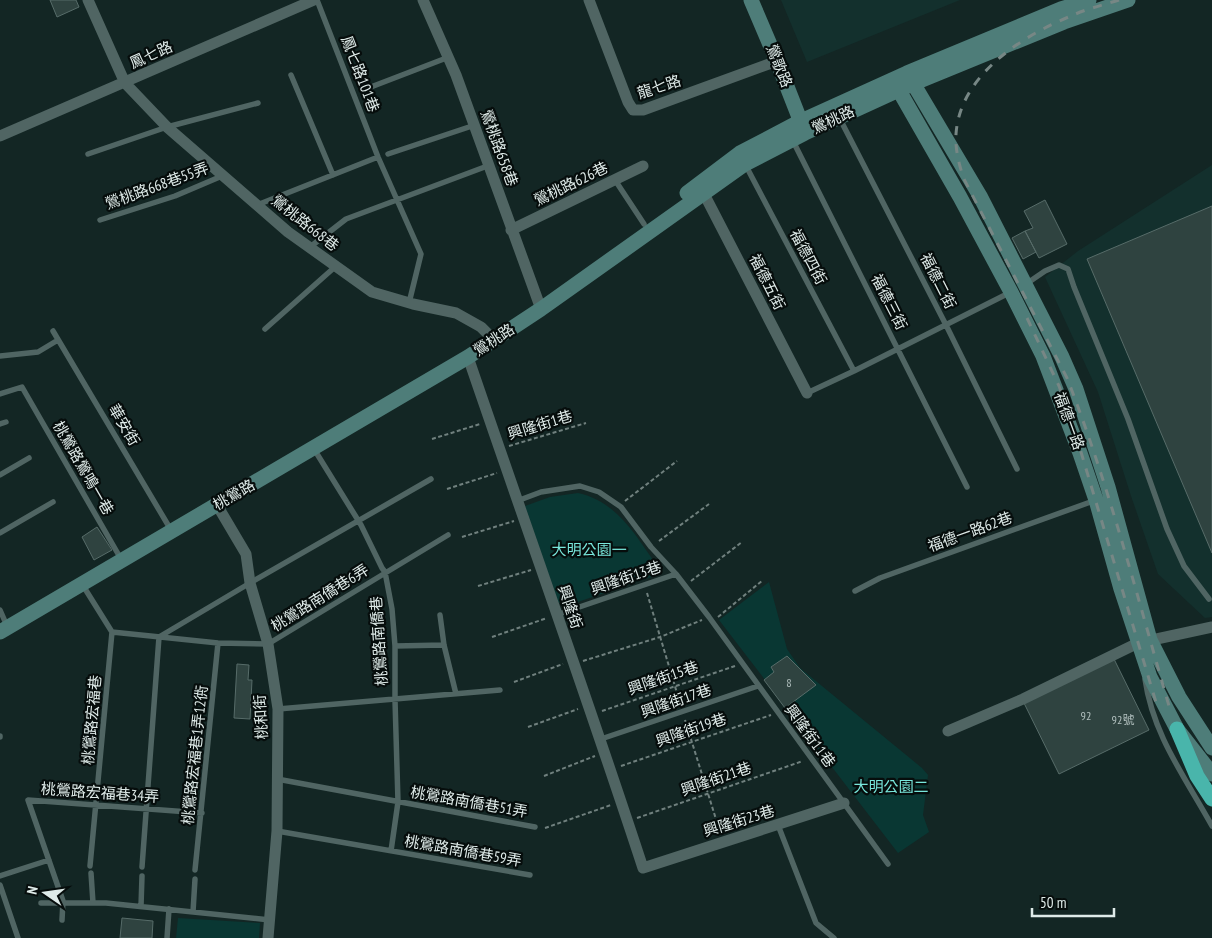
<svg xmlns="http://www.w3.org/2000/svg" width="1212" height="938" font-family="'PT Sans Narrow','Noto Sans TC',sans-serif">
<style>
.built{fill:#13302d}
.green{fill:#093733}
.building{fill:#2f4340;stroke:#576c69}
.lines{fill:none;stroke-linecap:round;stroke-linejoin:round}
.path{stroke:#70807e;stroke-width:2;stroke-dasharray:4 2.5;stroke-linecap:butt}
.lane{stroke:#506563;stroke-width:5.5}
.street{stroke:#506563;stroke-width:11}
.secondary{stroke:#4e7d79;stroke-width:15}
.highway{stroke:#49b5ab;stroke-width:15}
.rail{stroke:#778785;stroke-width:3;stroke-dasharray:9 9;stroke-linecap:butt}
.labels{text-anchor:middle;stroke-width:4.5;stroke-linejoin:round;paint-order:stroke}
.number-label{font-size:12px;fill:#b3c1bf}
.street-label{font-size:15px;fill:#dfebe9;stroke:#060d0c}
.park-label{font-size:15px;fill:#78e6db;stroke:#060d0c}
</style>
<rect width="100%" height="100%" fill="#132624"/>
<path class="built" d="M781 0H960L807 62Z
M1212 165V617L1205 618 1158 574 1131 496 1098 392 1045 277 1078 251Z"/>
<path class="green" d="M578 493C618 502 635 535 658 567L660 572 654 576 566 606 558 602 525 506 550 497Z
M769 582 787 649 800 668 922 768 928 775 923 815 929 832 898 853 719 620Z
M178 918 260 923 259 938H176Z"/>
<path class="building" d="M50 0H76L79 7 57 17Z
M1045 200 1067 244 1039 258 1025 231 1033 228 1024 211Z
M1212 206V553L1087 259Z
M1025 231 1036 252 1023 259 1012 238Z
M97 527 112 550 94 560 82 537Z
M787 656 816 685 785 708 764 680 774 672 771 667Z
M1113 657 1149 730 1059 774 1023 701Z
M237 664 249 665 248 680H252L250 719 234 718Z
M122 918 153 921 152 938H120Z"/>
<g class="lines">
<path class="path" d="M432 439 480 424
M509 446 586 423
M447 489 497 473
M625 501 677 461
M462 537 514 521
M659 541 709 504
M691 581 742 542
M478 586 531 570
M647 593 680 703
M718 617 763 580
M492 637 547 618
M583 661 660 637 702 620
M514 682 563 664
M602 711 735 666
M685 720 720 832
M528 727 578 709
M621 766 771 715
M544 776 595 756
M637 818 803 761
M545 828 611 805"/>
<path class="lane" d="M317 0 378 157 421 254 409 303
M291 75 333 175
M363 90 449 57
M840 119 946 325 1017 469
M793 141 967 487
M88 154 167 127 258 103
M388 154 475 125
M745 164 854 371
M615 180 644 224
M257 205 378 157
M100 220 175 196 222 176
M310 247 346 219 490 165
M1026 284 1045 271 1059 265 1068 269 1074 287 1128 419 1167 529 1184 566 1209 599
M265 329 336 266
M53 331 171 530
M0 356 38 352 58 340
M807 393 854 371 1011 292
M0 394 22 387 121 559
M0 424 6 422
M314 449 361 525 382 568 385 572 392 609 395 646V700L398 802 391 851
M0 475 29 458
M517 501 541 492 580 486 599 492 621 507 651 547 676 574 709 617 888 864
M0 533 53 502
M82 584 112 632 90 866
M855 591 880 578 1096 500
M0 610 7 626
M440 615 444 645 456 694
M556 615 676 574
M112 632 218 643 268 644 448 535
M395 646 444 645
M1145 679C1153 735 1185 777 1212 826
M278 709 500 690
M0 736V737
M601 739 758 686
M277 779 535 827
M778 825 816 923 834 938
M277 831 530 875
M142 867 159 637 250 583 431 479
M195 870 218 643
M91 873 93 903
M0 876 49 860
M0 885 18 938
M41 903H106L270 920
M141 906 142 876
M193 912 195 879
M62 920 63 901 28 800 202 813
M167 938 169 909"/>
<path class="street" d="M88 0 125 83 167 127 288 232 372 292 413 304 456 313 481 327 494 340
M423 0 456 75 541 309
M589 0 628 102 633 110H643L777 61
M0 136 314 0
M701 188 807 393
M511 230 643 166
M468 357C526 527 587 697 643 868L844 803
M217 505 246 554 250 583 268 644 278 709 277 831 268 938
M948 731 1023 699 1138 643 1212 627"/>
<path class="secondary" d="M751 0 777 61 804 130
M907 73 980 196 1062 357 1076 389 1108 487 1150 640 1179 697 1212 748
M893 80 960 197 1011 292 1043 356 1080 453 1096 500 1121 589 1150 677 1177 729 1212 774
M687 193 740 153 801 121 907 73 1061 9 1089 0
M0 632 468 357 541 309 745 164 805 133 912 84 1064 22 1128 0"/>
<path class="highway" d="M1177 729 1197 776 1212 799"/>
<path class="rail" d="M1119 0C1103 5 1086 9 1071 16 1022 36 960 75 956 134 955 149 959 165 964 179L1067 378C1109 485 1137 596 1169 706
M1027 318 1059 386 1072 422 1158 709"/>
</g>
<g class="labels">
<g class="number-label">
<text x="789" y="687">8</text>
<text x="1086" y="720">92</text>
<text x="1123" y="724">92號</text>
</g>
<g class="street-label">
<text transform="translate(151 55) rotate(-24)" y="5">鳳七路</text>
<text transform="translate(779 66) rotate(68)" y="5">鶯歌路</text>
<text transform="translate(360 74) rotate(69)" y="5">鳳七路101巷</text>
<text transform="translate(659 87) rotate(-18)" y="5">龍七路</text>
<text transform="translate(833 120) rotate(-25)" y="5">鶯桃路</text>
<text transform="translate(499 148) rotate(70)" y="5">鶯桃路658巷</text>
<text transform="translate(571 184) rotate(-26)" y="5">鶯桃路626巷</text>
<text transform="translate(157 186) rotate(-20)" y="5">鶯桃路668巷55弄</text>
<text transform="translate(305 223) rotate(38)" y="5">鶯桃路668巷</text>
<text transform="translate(808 257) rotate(62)" y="5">福德四街</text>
<text transform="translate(938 281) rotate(63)" y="5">福德二街</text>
<text transform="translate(767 282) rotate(63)" y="5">福德五街</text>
<text transform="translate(889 302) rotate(63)" y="5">福德三街</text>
<text transform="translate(494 340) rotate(-33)" y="5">鶯桃路</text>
<text transform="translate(1069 421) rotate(70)" y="5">福德一路</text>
<text transform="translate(124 425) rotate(59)" y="5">華安街</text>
<text transform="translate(540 425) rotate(-17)" y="5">興隆街1巷</text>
<text transform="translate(83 468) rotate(60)" y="5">桃鶯路鶯鳴一巷</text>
<text transform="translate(234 495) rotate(-30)" y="5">桃鶯路</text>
<text transform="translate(970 532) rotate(-20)" y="5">福德一路62巷</text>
<text transform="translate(626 578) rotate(-19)" y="5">興隆街13巷</text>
<text transform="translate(320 598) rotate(-32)" y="5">桃鶯路南僑巷6弄</text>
<text transform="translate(570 607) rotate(71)" y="5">興隆街</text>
<text transform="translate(379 641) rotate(-94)" y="5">桃鶯路南僑巷</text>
<text transform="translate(663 678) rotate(-19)" y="5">興隆街15巷</text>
<text transform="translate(676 701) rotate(-19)" y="5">興隆街17巷</text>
<text transform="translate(261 717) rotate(-93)" y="5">桃和街</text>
<text transform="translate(92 720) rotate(-85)" y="5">桃鶯路宏福巷</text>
<text transform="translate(691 730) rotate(-19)" y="5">興隆街19巷</text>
<text transform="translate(810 736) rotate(54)" y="5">興隆街11巷</text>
<text transform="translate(195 755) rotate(-84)" y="5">桃鶯路宏福巷1弄12衖</text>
<text transform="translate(716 779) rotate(-19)" y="5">興隆街21巷</text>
<text transform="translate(100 793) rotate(4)" y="5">桃鶯路宏福巷34弄</text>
<text transform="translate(469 802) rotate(10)" y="5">桃鶯路南僑巷51弄</text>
<text transform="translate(739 821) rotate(-17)" y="5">興隆街23巷</text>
<text transform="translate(463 851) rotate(10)" y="5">桃鶯路南僑巷59弄</text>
</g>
<g class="park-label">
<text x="589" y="555">大明公園一</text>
<text x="891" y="792">大明公園二</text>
</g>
</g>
<g transform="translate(45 893) rotate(283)" stroke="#060d0c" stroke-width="4" paint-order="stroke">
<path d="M0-4L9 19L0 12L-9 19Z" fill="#dfebe9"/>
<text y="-8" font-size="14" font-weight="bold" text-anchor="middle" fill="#dfebe9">N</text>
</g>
<path d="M1032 908v8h82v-8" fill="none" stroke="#dfebe9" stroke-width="2.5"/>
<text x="1040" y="908" font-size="15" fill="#dfebe9" stroke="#060d0c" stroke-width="4" paint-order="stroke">50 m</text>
</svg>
